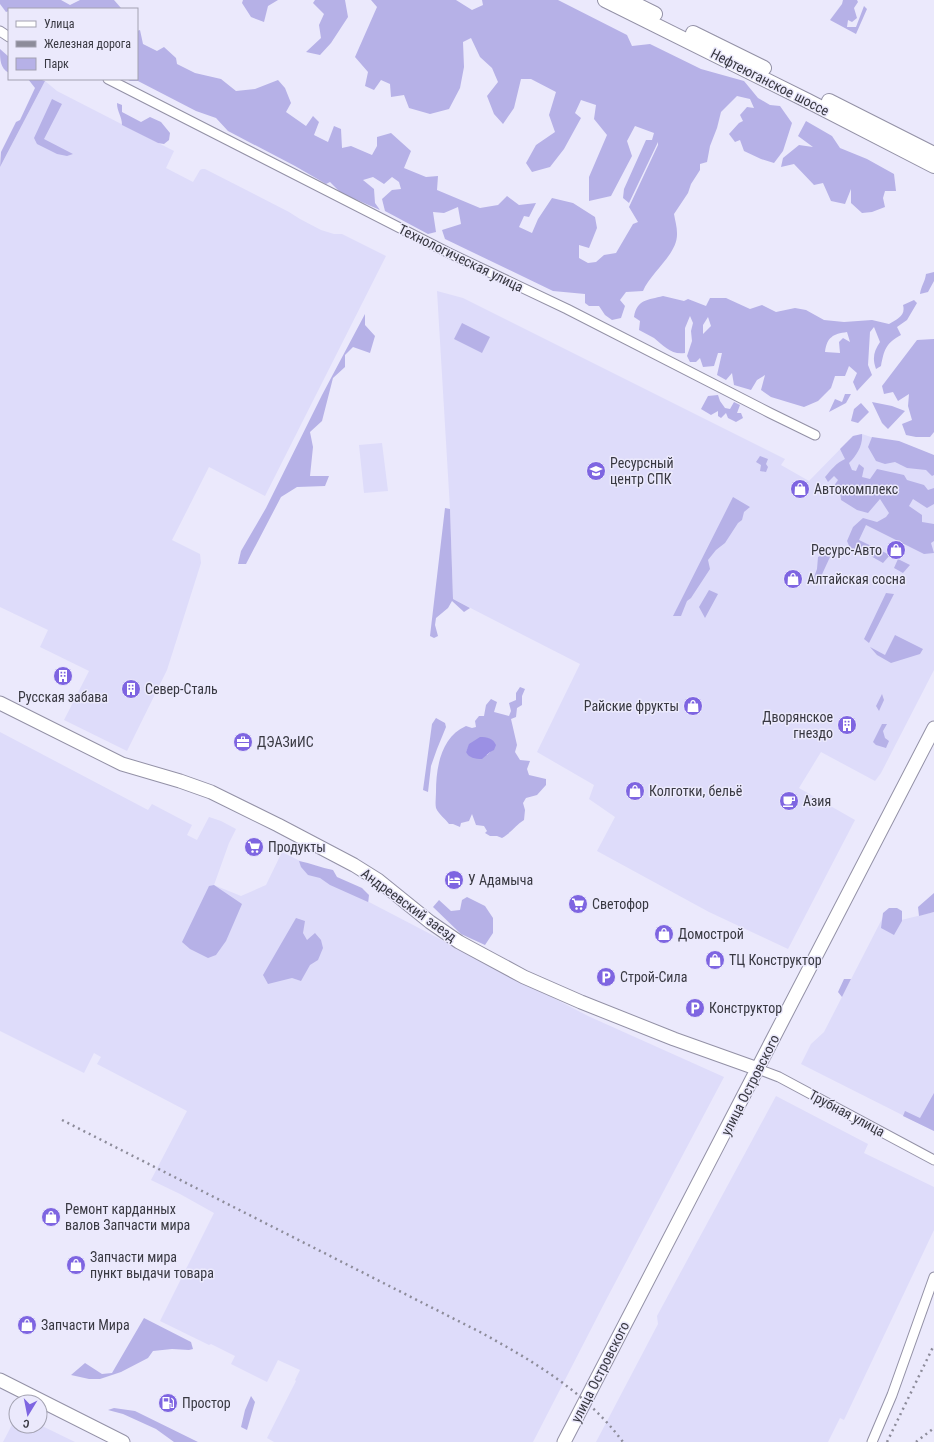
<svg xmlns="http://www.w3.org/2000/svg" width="934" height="1442" font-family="'Roboto Condensed',sans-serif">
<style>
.built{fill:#dedcfa}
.green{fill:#b6b1e7;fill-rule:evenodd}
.water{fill:#9b90e4}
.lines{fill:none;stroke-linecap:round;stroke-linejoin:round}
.street-casing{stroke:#9391a6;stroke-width:11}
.secondary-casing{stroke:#9391a6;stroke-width:15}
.primary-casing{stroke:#9391a6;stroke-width:16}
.street{stroke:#fff;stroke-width:9}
.secondary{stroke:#fff;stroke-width:13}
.primary{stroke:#fff;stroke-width:14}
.rail{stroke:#8d8c9a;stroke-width:2.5;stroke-dasharray:2 4;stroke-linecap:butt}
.labels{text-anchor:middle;stroke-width:3;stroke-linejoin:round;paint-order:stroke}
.street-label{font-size:14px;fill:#383841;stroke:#ebe9fc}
.poi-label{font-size:14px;fill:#383841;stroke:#ebe9fc;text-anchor:start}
</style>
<rect width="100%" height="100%" fill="#ebe9fc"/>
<path class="built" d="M45 81 57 91 174 151 166 168 193 182 200 170 202 169H205L289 212 300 219 321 230 334 234H342L386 256 265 496 209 467 172 540 200 554 201 563 167 670 127 751 64 720 89 671 40 647 48 630 0 607V167Z
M437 291 463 298 785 459 781 465 809 481 853 436 862 434 934 458V670L881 773 875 781 821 752 799 788 855 820 788 949 709 912 597 851 615 817 589 799 594 785 537 752 580 664 453 599 450 509Z
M382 443 388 491 364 493 359 445Z
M0 732 148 810 152 804 192 825 187 835 197 840 209 817 221 821 236 829 229 843 214 885 241 896 266 885 282 852 369 895V902L588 1016 724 1077 606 1300 533 1442H274L267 1438 296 1381 295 1380 300 1370 278 1360 267 1382 231 1364 235 1356 211 1344 209 1345 160 1321 214 1213 180 1194 151 1180 187 1111 97 1064 101 1057 94 1053 84 1073 0 1031Z
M934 912V1131L801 1064 811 1044 824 1032 883 917 893 922Z
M776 1096 868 1144 864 1153 934 1187V1230L844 1420 840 1418 828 1442H596L658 1324 657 1316Z
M16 1417V1426L40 1425 75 1442H3Z"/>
<path class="green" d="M0 0H61L70 5 80 0H114L121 8 9 9V11L6 12 0 4Z
M243 0H278L268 6 264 22 251 17 242 3Z
M315 0H345L348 17 331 43 320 55 306 52 321 38 319 25 324 14 313 3Z
M371 0H456L472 10 483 5 482 0H558L627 35 632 46 650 44 701 69 744 81 758 98 770 105 780 106 792 123 783 151 774 163 761 159 744 151 740 140 735 142 729 134 739 123 743 121 740 115 747 107 754 108 750 99 737 96 721 112 717 128 710 146 707 162 700 164V170L691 184 688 193 674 214C675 220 677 227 677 233 678 254 651 272 643 291L626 292 620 300 625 306 621 318 612 320 605 315 599 306H589L585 303V294L553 291 445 239 442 230 461 224 458 207 444 213 433 212 436 232 428 234 385 211 382 199 392 190 401 189 399 182 392 177 384 184 373 177 363 180 374 189 375 203 380 210 341 193 330 182 326 184 295 166 228 131 216 118 196 111 138 81H130L126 79H137V31L140 30 143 44 157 51 164 47 176 58 177 64 195 73 221 79 236 91 255 89 278 80 285 88 291 103 286 112 306 126 313 116 319 122 314 135 328 142 334 126 341 129 342 148 351 146 372 155 377 146V137L391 133 411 151 404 168 426 177 438 176 437 190 480 208 498 205 507 196 519 205 536 203 529 217 524 216 519 227 532 233 538 219 552 198 573 203 595 217 597 228 589 248 579 245V258L588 263 596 262 604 255 616 253 633 224 638 222 629 207 658 145V142L629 203 623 198 624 189 646 140H652L654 133 635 126 627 141 632 156 611 196 589 201V177L607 135 594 119 596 105 581 100 575 113 581 118 564 149 550 167 532 172 526 163 536 145 555 132 549 115 556 92 531 79H521L514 108 503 124 494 114 487 96 498 82 492 68 480 57 471 38 463 42 464 67 460 88 449 109 430 114 409 108 404 95 391 97 390 84 381 80 374 90 365 86 368 72 355 57 377 7Z
M843 0H857L858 2 854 8 857 18 852 22 848 20 847 27H856L864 6 867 9 856 34 830 20 842 4Z
M0 49 9 57V73C0 68 0 60 0 49Z
M28 79H39L45 81 0 167 1 152 16 122 20 120 35 88Z
M52 99 62 104 44 139 73 154 67 156 57 154 37 144 34 138Z
M117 103 122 105V112L141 122 150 117 161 122 170 133 169 140 164 144 158 143 122 125C122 116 117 112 117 103Z
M806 121 832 136 840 148 867 159 894 174 896 191H885L883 198 885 207 872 212 862 213 851 203V189L845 204 831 201 823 183 814 185 794 164 781 167 783 158 799 145 813 147 798 136Z
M934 272V281L928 292 920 294C921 286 925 282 926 274Z
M663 296 684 301 688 299 706 306 710 298H726L750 309 762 305 776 312 795 308 806 310 824 320 844 322 872 320 889 324C897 319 906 316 903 305L914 300 917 303 907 320 897 327 901 335C886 343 884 350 881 366L876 369C872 358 874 351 880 342L874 327 870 332 868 365 872 375 857 391 853 382 857 373 849 366 845 376H835L831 388 818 401 804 407 771 397 761 390 765 375 757 380 751 390 734 385 732 373 726 380 717 375 722 353H718L714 366 703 367 700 358 696 362H690L687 356 692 341 691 331 693 323 690 316 685 328V353C671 355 664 346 654 338 649 335 644 333 639 330L640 321 634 317C637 299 648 300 663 296ZM708 317 711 326 703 334V325ZM847 332 850 342 843 338 839 342 840 353 825 352C827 337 833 334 847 332Z
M365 314V325L375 336 370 353 353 347 345 355V367L333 378 322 421 310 432 313 447 310 476H329L325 486 297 487 281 497 246 564H238L241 551 266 508 322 395Z
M462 323 490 337 482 353 454 339Z
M934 339V432L930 437H916L906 435 902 424 912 420 908 406 909 394 898 401 893 392 884 394 882 386 917 340Z
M845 394H851L846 403 829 412 835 399 842 402Z
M718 395 720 401 725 408 730 409 734 402 740 405 737 413H741L743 418 736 422 728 418 726 413 721 418 718 416V411L711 415 701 409 708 396Z
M872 402 892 406 905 411 888 429 882 423Z
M861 403 869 412 858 423 851 421 854 409Z
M862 434C863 445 857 455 849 463L852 470 856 471 859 464 864 468 862 477 870 479 877 469 904 475 907 480 924 485 928 490 934 488V504L927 508 913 499 909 506 922 515V522L934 524V541L931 543 934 553 924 554 866 525 859 540 890 555 883 563 862 551 857 552 850 548 847 541 853 527 863 518 877 522 886 517 889 513 880 499 868 513 857 510 841 500 840 492 831 490 838 480 834 476 828 482 825 477C831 470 836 463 845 459L840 449 853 436Z
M872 437 899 441 934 455V475L932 476 926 470 907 468 895 462 885 464 876 461 868 447Z
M760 456 768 459 766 464 768 467 766 472 760 471 761 465 756 462Z
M733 497 750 507 744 512 742 520 738 523 725 543 716 550 708 560 710 569 691 598 687 601 681 616H673Z
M445 508 450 509 453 599 470 608 464 612 452 601 448 608 436 618 435 625 438 636 434 638 430 636Z
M829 552 830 557 818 583 813 580 817 569 818 557Z
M898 559 910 565 903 573 894 568Z
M709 590 718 594 705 618 699 607Z
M886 593 894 594 869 643 864 639Z
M895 635 923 649 920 654 891 663 877 655 870 647 885 655Z
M520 687 525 689 522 696V705L517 708 516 717 511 719 517 745 515 752 520 760 530 761 527 769 529 775 546 779V785L537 795 526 798 523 803 525 810 524 820C516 825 511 833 502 838L497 836H490L485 833 487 831 484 826 476 825 472 814 469 821 461 823 460 827 453 824H449C445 818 439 815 436 808 435 803 436 797 436 792 436 767 441 737 466 726L472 728 476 727 475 721 479 716H484L486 705 491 699 497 702 494 712 509 716 511 711 509 703 516 700V693ZM468 748 490 752 487 755 466 752Z
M882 694 884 700 879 711 876 706Z
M436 718 445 723 446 727 437 749 431 766 428 792 423 790 432 724Z
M882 724H887L883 731 885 738 889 741 886 748 876 745 873 742Z
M299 861C311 863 321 868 333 870L337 877 362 888 369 895 368 902 330 885 320 878 308 875 301 867Z
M214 885 242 904 226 941 216 955 208 958 190 949 182 942 209 886Z
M934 893V912L919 916 918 907Z
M467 897 485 906 493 918V933L485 945 461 934 433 907 439 900 451 911 460 910 462 900Z
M889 908H897L902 911V921L894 935 881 928 883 913Z
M296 918 305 921 303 933 307 940 315 933 321 940 323 948 318 960 310 965 301 981 292 978 268 984 263 975Z
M844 979H851L842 997 838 992Z
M934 1093V1131L903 1116 905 1111 920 1118Z
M144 1318 191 1342 193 1349 189 1350 172 1349 153 1351 148 1358 121 1372 100 1379H89L71 1375 85 1363 102 1374 112 1373Z
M251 1396 255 1402 247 1430 241 1427 245 1410Z
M114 1408 135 1411 198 1442H174L156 1429 123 1414 108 1410Z"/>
<path class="water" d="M480 737C487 737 493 738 496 745L494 750 490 752 482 759C475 759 469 758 466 752L469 744Z"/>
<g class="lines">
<defs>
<path id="street" d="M0 31 9 37
M108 79 447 252 567 309 770 413 815 435
M758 1069 779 1077 934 1160
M872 1442 892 1395 934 1277"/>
<path id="secondary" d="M0 703 122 764 180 781 211 792 278 825 354 865 378 880 430 922 459 942 524 977 581 1002 674 1039 758 1069
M0 1380 123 1442
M564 1442 934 728"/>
<path id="primary" d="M605 0 808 101 934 166
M627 0 655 14
M693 33 764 68
M829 101 934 154"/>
</defs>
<use href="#street" class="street-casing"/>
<use href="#secondary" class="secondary-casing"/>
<use href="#primary" class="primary-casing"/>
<use href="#street" class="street"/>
<use href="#secondary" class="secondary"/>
<use href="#primary" class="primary"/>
<path class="rail" d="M62 1120 480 1332C533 1361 586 1392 623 1442
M887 1442 934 1345
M916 1442 934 1428"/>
</g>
<defs>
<symbol id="university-disc" viewBox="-11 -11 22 22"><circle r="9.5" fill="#7e65e1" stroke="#ebe9fc"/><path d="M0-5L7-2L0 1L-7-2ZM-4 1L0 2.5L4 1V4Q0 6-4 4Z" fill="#fff"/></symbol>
<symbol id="shop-disc" viewBox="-11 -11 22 22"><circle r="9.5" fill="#7e65e1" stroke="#ebe9fc"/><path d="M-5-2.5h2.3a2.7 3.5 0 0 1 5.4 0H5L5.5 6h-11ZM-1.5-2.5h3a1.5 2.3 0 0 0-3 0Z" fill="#fff"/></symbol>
<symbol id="building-disc" viewBox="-11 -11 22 22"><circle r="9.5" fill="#7e65e1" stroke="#ebe9fc"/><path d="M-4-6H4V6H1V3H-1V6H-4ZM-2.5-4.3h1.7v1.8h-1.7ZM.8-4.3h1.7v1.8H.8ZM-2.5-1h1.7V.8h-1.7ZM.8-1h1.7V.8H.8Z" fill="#fff"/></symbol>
<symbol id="office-disc" viewBox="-11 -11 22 22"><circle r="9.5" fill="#7e65e1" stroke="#ebe9fc"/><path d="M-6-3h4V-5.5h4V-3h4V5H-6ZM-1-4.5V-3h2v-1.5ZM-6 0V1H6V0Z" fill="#fff"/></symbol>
<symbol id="cafe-disc" viewBox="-11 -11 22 22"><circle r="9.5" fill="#7e65e1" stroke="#ebe9fc"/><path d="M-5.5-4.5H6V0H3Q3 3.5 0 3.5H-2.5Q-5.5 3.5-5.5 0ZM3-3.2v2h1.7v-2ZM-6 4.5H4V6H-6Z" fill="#fff"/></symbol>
<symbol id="supermarket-disc" viewBox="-11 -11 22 22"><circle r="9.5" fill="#7e65e1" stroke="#ebe9fc"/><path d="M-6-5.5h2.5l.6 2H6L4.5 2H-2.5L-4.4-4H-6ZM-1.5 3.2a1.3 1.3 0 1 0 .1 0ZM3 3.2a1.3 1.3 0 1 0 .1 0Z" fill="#fff"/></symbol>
<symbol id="hotel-disc" viewBox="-11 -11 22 22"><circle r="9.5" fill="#7e65e1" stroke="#ebe9fc"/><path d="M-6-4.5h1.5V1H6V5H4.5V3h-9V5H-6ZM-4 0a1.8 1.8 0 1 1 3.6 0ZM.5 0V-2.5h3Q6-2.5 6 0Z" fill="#fff"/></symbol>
<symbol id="parking-disc" viewBox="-11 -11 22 22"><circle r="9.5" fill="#7e65e1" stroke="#ebe9fc"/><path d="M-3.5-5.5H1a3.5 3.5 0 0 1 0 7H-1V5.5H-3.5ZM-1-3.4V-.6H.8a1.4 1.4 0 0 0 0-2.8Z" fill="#fff"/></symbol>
<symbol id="fuel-disc" viewBox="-11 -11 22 22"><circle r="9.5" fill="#7e65e1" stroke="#ebe9fc"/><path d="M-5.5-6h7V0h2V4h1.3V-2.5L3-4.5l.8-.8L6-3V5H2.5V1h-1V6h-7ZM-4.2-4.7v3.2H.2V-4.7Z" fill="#fff"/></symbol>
</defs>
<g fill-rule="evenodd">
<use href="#university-disc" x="585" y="460" width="22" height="22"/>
<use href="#shop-disc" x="789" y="478" width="22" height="22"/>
<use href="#shop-disc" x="885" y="539" width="22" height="22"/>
<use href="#shop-disc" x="782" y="568" width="22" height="22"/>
<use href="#building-disc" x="52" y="665" width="22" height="22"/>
<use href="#building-disc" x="120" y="678" width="22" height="22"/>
<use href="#shop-disc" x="682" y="695" width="22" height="22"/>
<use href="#building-disc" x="836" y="714" width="22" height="22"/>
<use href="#office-disc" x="232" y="731" width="22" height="22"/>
<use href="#shop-disc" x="624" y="780" width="22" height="22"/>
<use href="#cafe-disc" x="778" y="790" width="22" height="22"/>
<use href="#supermarket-disc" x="243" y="836" width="22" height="22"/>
<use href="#hotel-disc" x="443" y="869" width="22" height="22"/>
<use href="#supermarket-disc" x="567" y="893" width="22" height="22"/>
<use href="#shop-disc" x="653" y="923" width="22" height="22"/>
<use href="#shop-disc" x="704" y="949" width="22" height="22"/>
<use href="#parking-disc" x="595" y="966" width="22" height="22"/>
<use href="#parking-disc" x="684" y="997" width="22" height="22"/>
<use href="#shop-disc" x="40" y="1206" width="22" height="22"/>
<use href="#shop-disc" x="65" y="1254" width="22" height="22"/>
<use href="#shop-disc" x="16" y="1314" width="22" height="22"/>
<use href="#fuel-disc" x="157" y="1392" width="22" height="22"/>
</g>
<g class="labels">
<g class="street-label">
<text transform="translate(770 82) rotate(27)" y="5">Нефтеюганское шоссе</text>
<text transform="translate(461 258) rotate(26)" y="5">Технологическая улица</text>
<text transform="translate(409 905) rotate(36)" y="5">Андреевский заезд</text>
<text transform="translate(750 1085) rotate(-63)" y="5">улица Островского</text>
<text transform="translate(847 1113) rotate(28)" y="5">Трубная улица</text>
<text transform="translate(600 1372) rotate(-63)" y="5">улица Островского</text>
</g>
<g class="poi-label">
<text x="610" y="468">Ресурсный<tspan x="610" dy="16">центр СПК</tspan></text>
<text x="814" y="494">Автокомплекс</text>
<text x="882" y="555" text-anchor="end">Ресурс-Авто</text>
<text x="807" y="584">Алтайская сосна</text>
<text x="145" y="694">Север-Сталь</text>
<text x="63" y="702" text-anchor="middle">Русская забава</text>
<text x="679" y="711" text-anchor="end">Райские фрукты</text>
<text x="833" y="722" text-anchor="end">Дворянское<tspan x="833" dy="16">гнездо</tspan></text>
<text x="257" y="747">ДЭАЗиИС</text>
<text x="649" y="796">Колготки, бельё</text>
<text x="803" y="806">Азия</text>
<text x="268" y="852">Продукты</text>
<text x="468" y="885">У Адамыча</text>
<text x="592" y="909">Светофор</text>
<text x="678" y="939">Домострой</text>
<text x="729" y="965">ТЦ Конструктор</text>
<text x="620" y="982">Строй-Сила</text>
<text x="709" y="1013">Конструктор</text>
<text x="65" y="1214">Ремонт карданных<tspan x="65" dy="16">валов Запчасти мира</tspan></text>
<text x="90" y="1262">Запчасти мира<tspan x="90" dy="16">пункт выдачи товара</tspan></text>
<text x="41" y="1330">Запчасти Мира</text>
<text x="182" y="1408">Простор</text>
</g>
</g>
<rect x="8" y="8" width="130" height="72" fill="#ebe9fc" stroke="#a3a2b1"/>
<rect x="16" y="21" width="20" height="6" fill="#ffffff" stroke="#a3a2b1"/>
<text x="44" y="28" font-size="12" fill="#383841">Улица</text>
<rect x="16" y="41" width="20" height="6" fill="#8d8c9a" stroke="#a3a2b1"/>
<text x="44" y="48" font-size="12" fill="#383841">Железная дорога</text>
<rect x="16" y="58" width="20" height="12" fill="#b6b1e7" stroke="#a3a2b1"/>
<text x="44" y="68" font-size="12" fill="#383841">Парк</text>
<g transform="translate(28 1414) rotate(190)"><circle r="19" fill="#ebe9fc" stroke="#a3a2b1"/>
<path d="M0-3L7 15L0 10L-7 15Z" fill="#7e65e1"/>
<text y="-6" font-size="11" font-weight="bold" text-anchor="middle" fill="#383841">С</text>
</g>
</svg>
